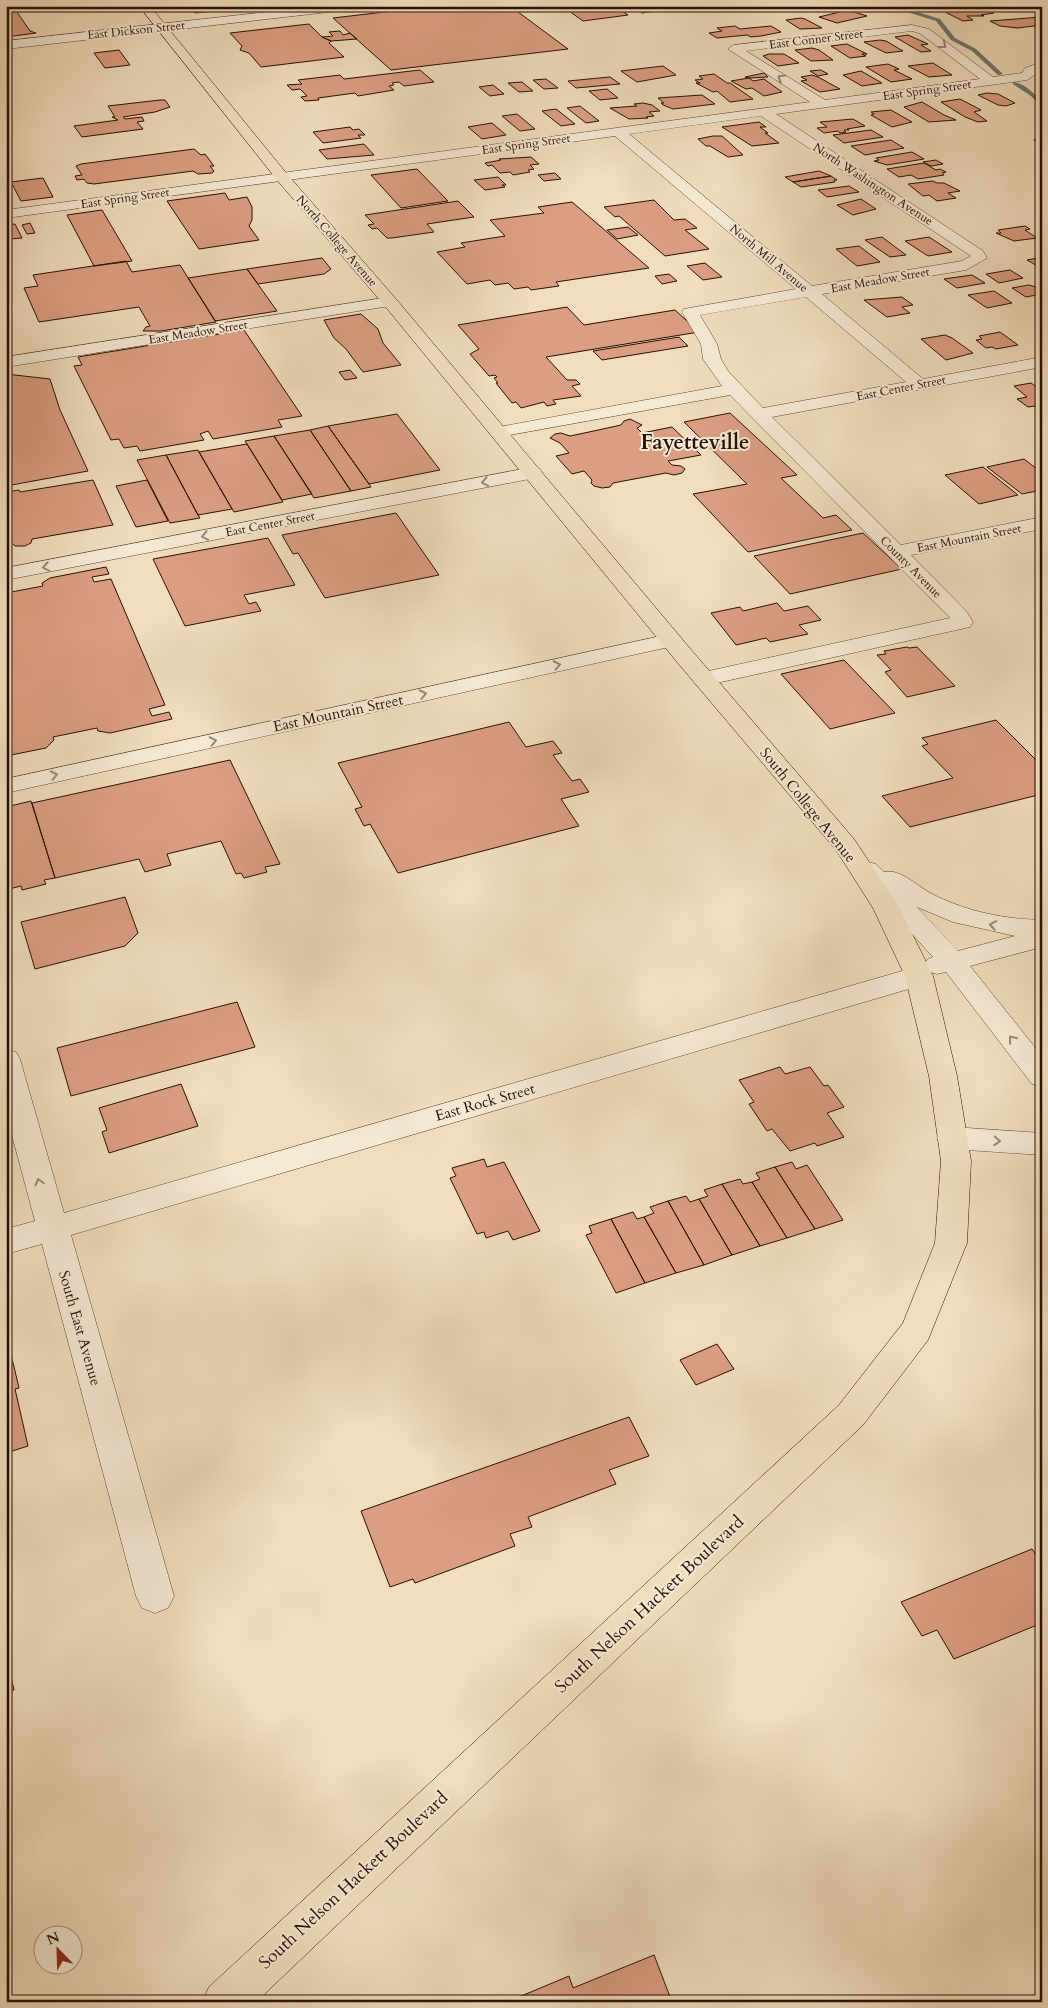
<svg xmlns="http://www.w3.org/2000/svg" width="1048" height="2008" font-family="Cardo,serif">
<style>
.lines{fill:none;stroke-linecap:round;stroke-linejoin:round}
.stream{fill:#6e7670;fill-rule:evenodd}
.building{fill:#dc9e83;stroke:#270f02}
.minor-casing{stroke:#5a4331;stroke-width:1}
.major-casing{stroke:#270f02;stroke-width:1}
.minor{fill:#f6ead5;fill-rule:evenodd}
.major{fill:#f1debe;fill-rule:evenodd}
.oneway{stroke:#998776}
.labels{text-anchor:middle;stroke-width:4;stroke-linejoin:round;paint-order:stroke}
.far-street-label{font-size:12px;fill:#270f02;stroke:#f6ead5}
.street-label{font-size:15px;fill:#270f02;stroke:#f6ead5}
.near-street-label{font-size:18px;fill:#270f02;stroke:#f6ead5}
.far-town-label{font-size:21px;font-weight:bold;fill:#270f02;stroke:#f6ead5}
</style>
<rect width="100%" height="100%" fill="#f1debe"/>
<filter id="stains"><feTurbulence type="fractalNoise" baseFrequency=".004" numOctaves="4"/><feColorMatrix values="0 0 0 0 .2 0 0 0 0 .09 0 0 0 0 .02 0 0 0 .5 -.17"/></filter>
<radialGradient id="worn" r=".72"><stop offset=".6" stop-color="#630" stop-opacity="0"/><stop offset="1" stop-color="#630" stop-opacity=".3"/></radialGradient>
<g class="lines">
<path class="stream" d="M902 6H906L908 9 940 19 955 38 976 49 1003 74 998 75 972 51 951 40 936 21 904 11Z
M1013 82C1024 83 1035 94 1042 102V107L1031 96 1013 84Z
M1042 134V139L1040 140 1042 141V146L1033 140Z"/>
</g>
<path class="building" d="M6 6H41L30 7 32 11 17 12 30 31 36 33 6 37Z
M189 6H258V7L195 13Z
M436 6H510L568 49 391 70 333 18Z
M562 6H614L628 15 583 21Z
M631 6H706L670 10 664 7H657L662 10 642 13Z
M984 8 994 13 981 15 984 16H967L973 20 963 21 945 12Z
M848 10 867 16 837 23 819 17Z
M1042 17V25L1017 28 1000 26 990 21Z
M801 18 805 19 822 28 800 29 786 20Z
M309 24 322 37 331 41 329 43 344 57 261 67 249 53 240 50 242 46 230 33Z
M735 26 740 29 771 26 781 32 761 36 751 37 747 35 717 38 709 33 722 31 717 28Z
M340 31 343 35 350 33 357 39 331 41 322 37 333 36 329 32Z
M908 35 928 44 921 45 931 51 921 52 895 37Z
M880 40 886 41 903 51 886 53 864 42Z
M847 44 867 54H862L866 56 850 58 831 46Z
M812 48 819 50 833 60 811 61 795 50Z
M119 50 130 65 105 68 94 53Z
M769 54H784L799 63 778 66 763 56Z
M933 63 952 75 929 77 908 66Z
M888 64 899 69 894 70 912 79 891 82 866 67Z
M663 66 676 75 637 82 621 71Z
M420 70 434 82 404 86 399 82 392 83 394 85 389 86 394 90 358 96 355 93 318 98 319 100 305 101 301 97 307 96 300 89 292 90 287 85 302 84 298 80 340 75 344 79Z
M821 70 828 74 818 76 810 71Z
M861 71 882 83 862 86 843 75Z
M764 73 768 77 750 78 745 77Z
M714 74 727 83H730L753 99 730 102 717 91 713 92 696 83H700L695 80 703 79 699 76Z
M812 75 818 77 840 89 820 92 801 81 807 80 801 77Z
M610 77 620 84 576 88 568 81Z
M749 78 753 81 764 79 782 92 764 96 752 88 746 89 731 81Z
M546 79 558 88 544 89 533 80Z
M522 82 533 91 519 92 508 83Z
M493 85 504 94 490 96 479 87Z
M607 89 618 98 600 100 589 91Z
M987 93 998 94 1015 103 1006 106 998 105 978 95Z
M702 95 715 104 673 109 663 105 661 103H664L658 98Z
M960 99 981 110 974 112 987 121 978 122 965 117 941 102Z
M160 100H165L170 107 155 112 123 117 125 119 142 117 144 121 137 122 143 129 82 137 74 126 118 120 112 117H115L108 106Z
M922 102 944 115 956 120 929 122 904 107Z
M643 103 652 105 660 111 649 112 654 116 646 117 648 118 629 119 610 108 637 106 634 104Z
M580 106 599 121 586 123 567 108Z
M556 109 575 124 561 126 542 111Z
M891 110 912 122 892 127 871 115 874 114 871 112Z
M517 114 535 129 520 131 502 116Z
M853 119 865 126 847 129 849 130H844L846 132 840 133 838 131 824 133 817 128 827 127 820 122Z
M759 122 766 127H760L768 133H765L779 143 752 146 722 127Z
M492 123 506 135 482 139 468 127Z
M350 127 353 130 359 129 365 135H358L361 138 323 143 313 132Z
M871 130 883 137 844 143 833 135Z
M713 136H722L743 155 728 157 710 146H706L698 139Z
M891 140 904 148 865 155 851 146Z
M364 144 374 155 327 159 319 150Z
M194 149 201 155 205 154 214 166H210L214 171 212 173 198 174 193 171 94 184 87 183 84 179 77 180 75 176 82 175 76 166 81 164Z
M912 152 924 159 887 165 874 161 879 160 876 158Z
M531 157 539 164 530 165 534 169 528 170 530 172 513 175 510 172 500 173 492 165 488 166 485 163 501 160 499 159Z
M936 160 943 164 931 166 923 162Z
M924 163 936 170 940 169 946 172 942 173 944 175 918 179 911 175 899 177 887 169Z
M417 169 448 201 401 208 371 175Z
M819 171 831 176 793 182 785 177Z
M555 173 561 179 544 181 538 175Z
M831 176 837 180H834L835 182 801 187 793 182Z
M498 177 506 185H502L505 187 485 190 474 180Z
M43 178 53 197 21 201 11 182Z
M933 181 937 183H944L960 191 948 193 956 198 937 201 929 195 923 196 908 184Z
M849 186 859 192 827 197 818 190Z
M225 193 229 200 247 197 252 207V220L249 226 259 240 199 249 167 201Z
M861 199 876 209 853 215 837 205Z
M654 200 674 220 685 219 697 228 685 230 709 249 665 256 619 216 615 217 604 207Z
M458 201 474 217 427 224 434 232 392 238H387L377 228 372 229 368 225 374 224 365 215Z
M572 202 649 268 556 282 559 286 531 290 528 287 514 289 508 283 495 285 490 280 467 284 437 252 465 247 461 243 505 236 490 220 544 213 538 207Z
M102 210 132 261 94 266 67 215Z
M30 223 35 233 27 234 22 225Z
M15 224 22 238 9 239 6 225Z
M1025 226 1030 229 1025 230 1037 238 1014 241 996 233H1001L998 230Z
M628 227 638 235 617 239 607 230Z
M882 237 906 255 890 257 865 240Z
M929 237 952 252 928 256 905 241Z
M859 246 880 262 857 266 836 249Z
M322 258 331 269 324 274 258 284 247 269Z
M1038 258 1042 259V271L1036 268 1039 267 1027 260Z
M126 261 132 272 180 265 216 322 161 331H143L146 327 150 326 139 307 39 322 24 288 38 286 33 275Z
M705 263 722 277 703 280 687 266Z
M247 269 277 311 215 321 188 278Z
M1010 270 1023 278 999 283 986 274Z
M669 274 677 281 662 284 655 276Z
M972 275 985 283 957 288 944 279Z
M1029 285 1042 289V294L1026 297 1012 288Z
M994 291 1012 303 987 308 968 295Z
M902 297 913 305 902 307 910 313 887 317 864 300Z
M567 307 584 325 675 310 699 332 546 357 567 380H576L580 384 572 386 581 396 553 400 556 404 547 406 544 402 521 408 516 402 512 403 496 383H498L494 378 497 377 495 375 489 376 470 354 479 349 458 325Z
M361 314 378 329 383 343 401 365 363 372 346 349 334 338 324 320Z
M244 330 302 416 278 420 282 427 213 439 208 431 200 434 204 440 140 451 137 446 124 448 119 439 111 440 74 366 82 365 78 357Z
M1000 332 1018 345 996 349 992 347 986 348 976 340 982 339 979 336Z
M945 335 952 338 973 353 946 360 921 339Z
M679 337 688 346 602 360 593 351Z
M350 370 357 378 345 380 339 372Z
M6 374 50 379 60 410 88 471 6 486Z
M1031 383 1042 391V409L1035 406 1028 407 1017 399 1027 397 1014 386Z
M730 413 797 475 781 478 823 518 836 515 852 530 748 552 693 494 747 484 684 422Z
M397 414 440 470 369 484 328 426Z
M630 419 642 425 637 428 642 433 672 427 701 455 668 461 672 465 681 466 685 469 682 473 674 475 666 473 613 483 610 487 602 488 594 486 591 483 592 480 584 471 572 474 556 456 569 453 560 443 550 438 555 434 561 433 570 436 589 432 621 425 624 421Z
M328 426 369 484 371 487 351 491 310 430Z
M310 430 351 491 314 498 274 436Z
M274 436 312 494 282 500 245 441Z
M247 444 283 502 234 512 199 452Z
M198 450 199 452 232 509 198 515 166 455Z
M166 455 198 515 200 518 170 523 137 460Z
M1024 459 1042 473V490L1022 494 987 467Z
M983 467 1018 495 979 504 945 475Z
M93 480 113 525 32 539 31 543 25 546H15L12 543 6 545V492L19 490 20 492Z
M147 480 168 521 136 527 116 486Z
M396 513 439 575 325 598 298 553 293 554 282 535Z
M863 533 902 569 790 594 754 556Z
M268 538 295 585 244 595 249 604 256 602 261 611 185 626 153 559Z
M106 567 109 574 92 577 94 582 111 579 165 705 149 709 152 716 169 712 172 719 110 733 98 731 97 728 53 737 54 740 46 748 6 756V593L43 586 42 583 50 578Z
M777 603 784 611 808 606 821 620 799 625 808 634 770 642 766 638 736 645 711 613 740 607 743 611Z
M907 647 909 648 917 647 955 686 907 697 885 672 891 670 877 655 886 654 884 651Z
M844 660 895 713 830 729 781 674Z
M996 720 1042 766V794L910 827 882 796 953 778 922 746 928 744 922 738Z
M509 722 526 747 553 741 562 753 553 755 572 781 580 779 589 792 561 799 579 826 398 873 370 824 364 826 355 809 362 807 338 763Z
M230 760 280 864 265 867 267 872 244 878 241 873 236 874 221 841 167 854 171 865 145 872 139 859 55 878 32 803Z
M31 801 55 878 44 880 46 884 22 890 21 886 9 889 6 881V807Z
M125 897 138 933 125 946 35 969 21 922Z
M237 1002 255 1047 71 1096 57 1048Z
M780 1067 785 1074 810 1067 824 1086 828 1085 844 1107 827 1113 844 1137 817 1146 815 1143 790 1151 772 1129 767 1131 749 1104 754 1102 739 1080Z
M181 1084 198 1126 109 1153 102 1132 107 1130 99 1108Z
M484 1159 487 1167 504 1162 540 1231 513 1240 508 1231 486 1238 484 1232 477 1234 450 1178 456 1176 452 1168Z
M792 1162 796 1169 807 1165 843 1220 815 1229 775 1167Z
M775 1167 815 1229 787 1238 752 1182 760 1179 756 1173Z
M740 1179 743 1184 752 1182 787 1238 760 1246 722 1184Z
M722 1184 760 1246 732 1255 699 1199 708 1196 704 1190Z
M686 1196 690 1202 699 1199 732 1255 704 1265 668 1201Z
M668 1201 704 1265 676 1273 644 1217 654 1213 650 1207Z
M633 1212 637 1219 644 1217 676 1273 645 1283 611 1219Z
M611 1219 645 1283 616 1293 586 1235 592 1233 589 1226Z
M717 1344 734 1369 696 1385 680 1360Z
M10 1350 19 1388 15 1389 28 1446 6 1453V1351Z
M629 1417 649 1456 609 1470 616 1484 528 1517 532 1527 510 1534 515 1546 415 1583 413 1579 390 1587 361 1511Z
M1032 1549 1042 1563V1623L954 1659 937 1630 922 1636 901 1602Z
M6 1654 14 1690 7 1692 10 1705 6 1706Z
M654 1955 672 2002H507L569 1976 573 1988Z"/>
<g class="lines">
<defs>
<path id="minor" d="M322 6H360L355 9 6 49V41Z
M912 25 929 29 993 77 1022 73 1025 68 1042 62V70L1027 80 776 114 983 251 987 258 966 270 822 294 923 379 1042 357V367L772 417 901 545 1042 517V529L911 555 967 612 973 622 970 627 703 686 695 684 692 679 695 674 950 618 730 395 499 437 493 436 490 432 493 428 499 427 722 386 703 359 701 344 682 312 684 309 796 289 615 136 6 218V210L810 102 728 49 734 45ZM912 31 921 34 980 79 825 100 746 51ZM761 116 971 256 962 261 812 286 629 134ZM806 297 906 382 763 408 728 371 721 359 717 344 700 315Z
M390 297 398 302 396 305 6 367V357Z
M533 467 540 469 542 473 540 477 6 580V568Z
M670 634 678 635 681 640 678 645 6 793V779Z
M867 862 876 864 884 872C901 868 919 888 934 895 969 912 1004 919 1042 920V947L970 966 1042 1056V1087L1032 1084 946 972 937 974 930 972 933 976 929 983 71 1235 174 1596 168 1608 155 1613 142 1608 136 1596 42 1244 6 1254V1229L35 1221 6 1113V1049L16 1052 20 1059 64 1213 909 969 919 967 926 969 924 965 928 959 933 957 854 870 858 864ZM917 907 953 922 1015 936 958 951Z
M952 1127 1042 1133V1155L952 1149 942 1146 937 1138 942 1130Z"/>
<path id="major" d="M139 6H150L287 174 396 299 693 652 854 839 899 907 933 976 957 1076 971 1161 967 1243 932 1330 928 1340 863 1425 256 2002H202L209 1987 839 1405 903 1323 935 1243 941 1161 929 1076 905 976 873 908 836 850 677 662 384 305 277 180Z"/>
</defs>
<use href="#minor" class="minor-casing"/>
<use href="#major" class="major-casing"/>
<use href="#minor" class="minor"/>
<use href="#major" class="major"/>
</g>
<defs><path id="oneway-chevron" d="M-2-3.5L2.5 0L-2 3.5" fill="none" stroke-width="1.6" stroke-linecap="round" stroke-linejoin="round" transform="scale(1.25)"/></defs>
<g class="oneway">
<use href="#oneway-chevron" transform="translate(943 45) rotate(37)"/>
<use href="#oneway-chevron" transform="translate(781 78) rotate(-148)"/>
<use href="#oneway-chevron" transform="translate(485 482) rotate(169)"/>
<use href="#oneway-chevron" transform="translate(205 536) rotate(169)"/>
<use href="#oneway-chevron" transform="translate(46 567) rotate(169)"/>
<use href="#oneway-chevron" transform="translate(557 665) rotate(-12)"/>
<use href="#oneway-chevron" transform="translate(423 694) rotate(-12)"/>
<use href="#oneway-chevron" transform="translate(213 741) rotate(-12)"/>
<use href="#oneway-chevron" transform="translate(54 775) rotate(-12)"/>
<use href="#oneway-chevron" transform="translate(993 925) rotate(-170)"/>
<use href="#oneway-chevron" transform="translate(1012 1039) rotate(-128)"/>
<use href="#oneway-chevron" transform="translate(997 1141) rotate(4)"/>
<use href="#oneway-chevron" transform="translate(39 1182) rotate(-105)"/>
</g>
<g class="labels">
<g class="far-street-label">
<text transform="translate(136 30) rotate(-6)" y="4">East Dickson Street</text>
<text transform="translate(816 39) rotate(-7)" y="4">East Conner Street</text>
<text transform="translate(927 90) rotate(-8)" y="4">East Spring Street</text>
<text transform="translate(526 144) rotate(-8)" y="4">East Spring Street</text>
<text transform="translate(873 184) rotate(33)" y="4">North Washington Avenue</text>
<text transform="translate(125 198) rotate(-8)" y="4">East Spring Street</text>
<text transform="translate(337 241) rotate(49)" y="4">North College Avenue</text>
<text transform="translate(769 258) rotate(40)" y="4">North Mill Avenue</text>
<text transform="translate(880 280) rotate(-10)" y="4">East Meadow Street</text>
<text transform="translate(198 332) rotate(-9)" y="4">East Meadow Street</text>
<text transform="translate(901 388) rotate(-11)" y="4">East Center Street</text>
<text transform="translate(270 524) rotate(-11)" y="4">East Center Street</text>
<text transform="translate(969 538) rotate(-11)" y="4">East Mountain Street</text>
<text transform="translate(911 567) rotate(45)" y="4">County Avenue</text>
</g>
<g class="street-label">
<text transform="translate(338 713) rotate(-12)" y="5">East Mountain Street</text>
<text transform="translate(808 805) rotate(51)" y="5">South College Avenue</text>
<text transform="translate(485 1102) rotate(-16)" y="5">East Rock Street</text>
<text transform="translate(80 1328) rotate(74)" y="5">South East Avenue</text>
</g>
<g class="near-street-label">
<text transform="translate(649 1604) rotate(-43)" y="6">South Nelson Hackett Boulevard</text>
<text transform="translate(353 1880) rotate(-43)" y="6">South Nelson Hackett Boulevard</text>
</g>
<g class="far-town-label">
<text x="695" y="449">Fayetteville</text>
</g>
</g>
<rect width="1048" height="2008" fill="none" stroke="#f1debe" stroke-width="25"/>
<rect x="8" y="8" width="1033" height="1993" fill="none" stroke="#270f02" stroke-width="2.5"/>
<rect x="12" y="12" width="1023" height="1983" fill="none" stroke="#270f02"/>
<g transform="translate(58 1950) rotate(337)"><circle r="24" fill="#f6ead5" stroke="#a39281"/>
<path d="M0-4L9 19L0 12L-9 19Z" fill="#8f2418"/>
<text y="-8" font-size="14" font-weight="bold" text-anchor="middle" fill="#270f02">N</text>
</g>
<rect width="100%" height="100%" filter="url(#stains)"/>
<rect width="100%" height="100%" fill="url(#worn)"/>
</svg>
